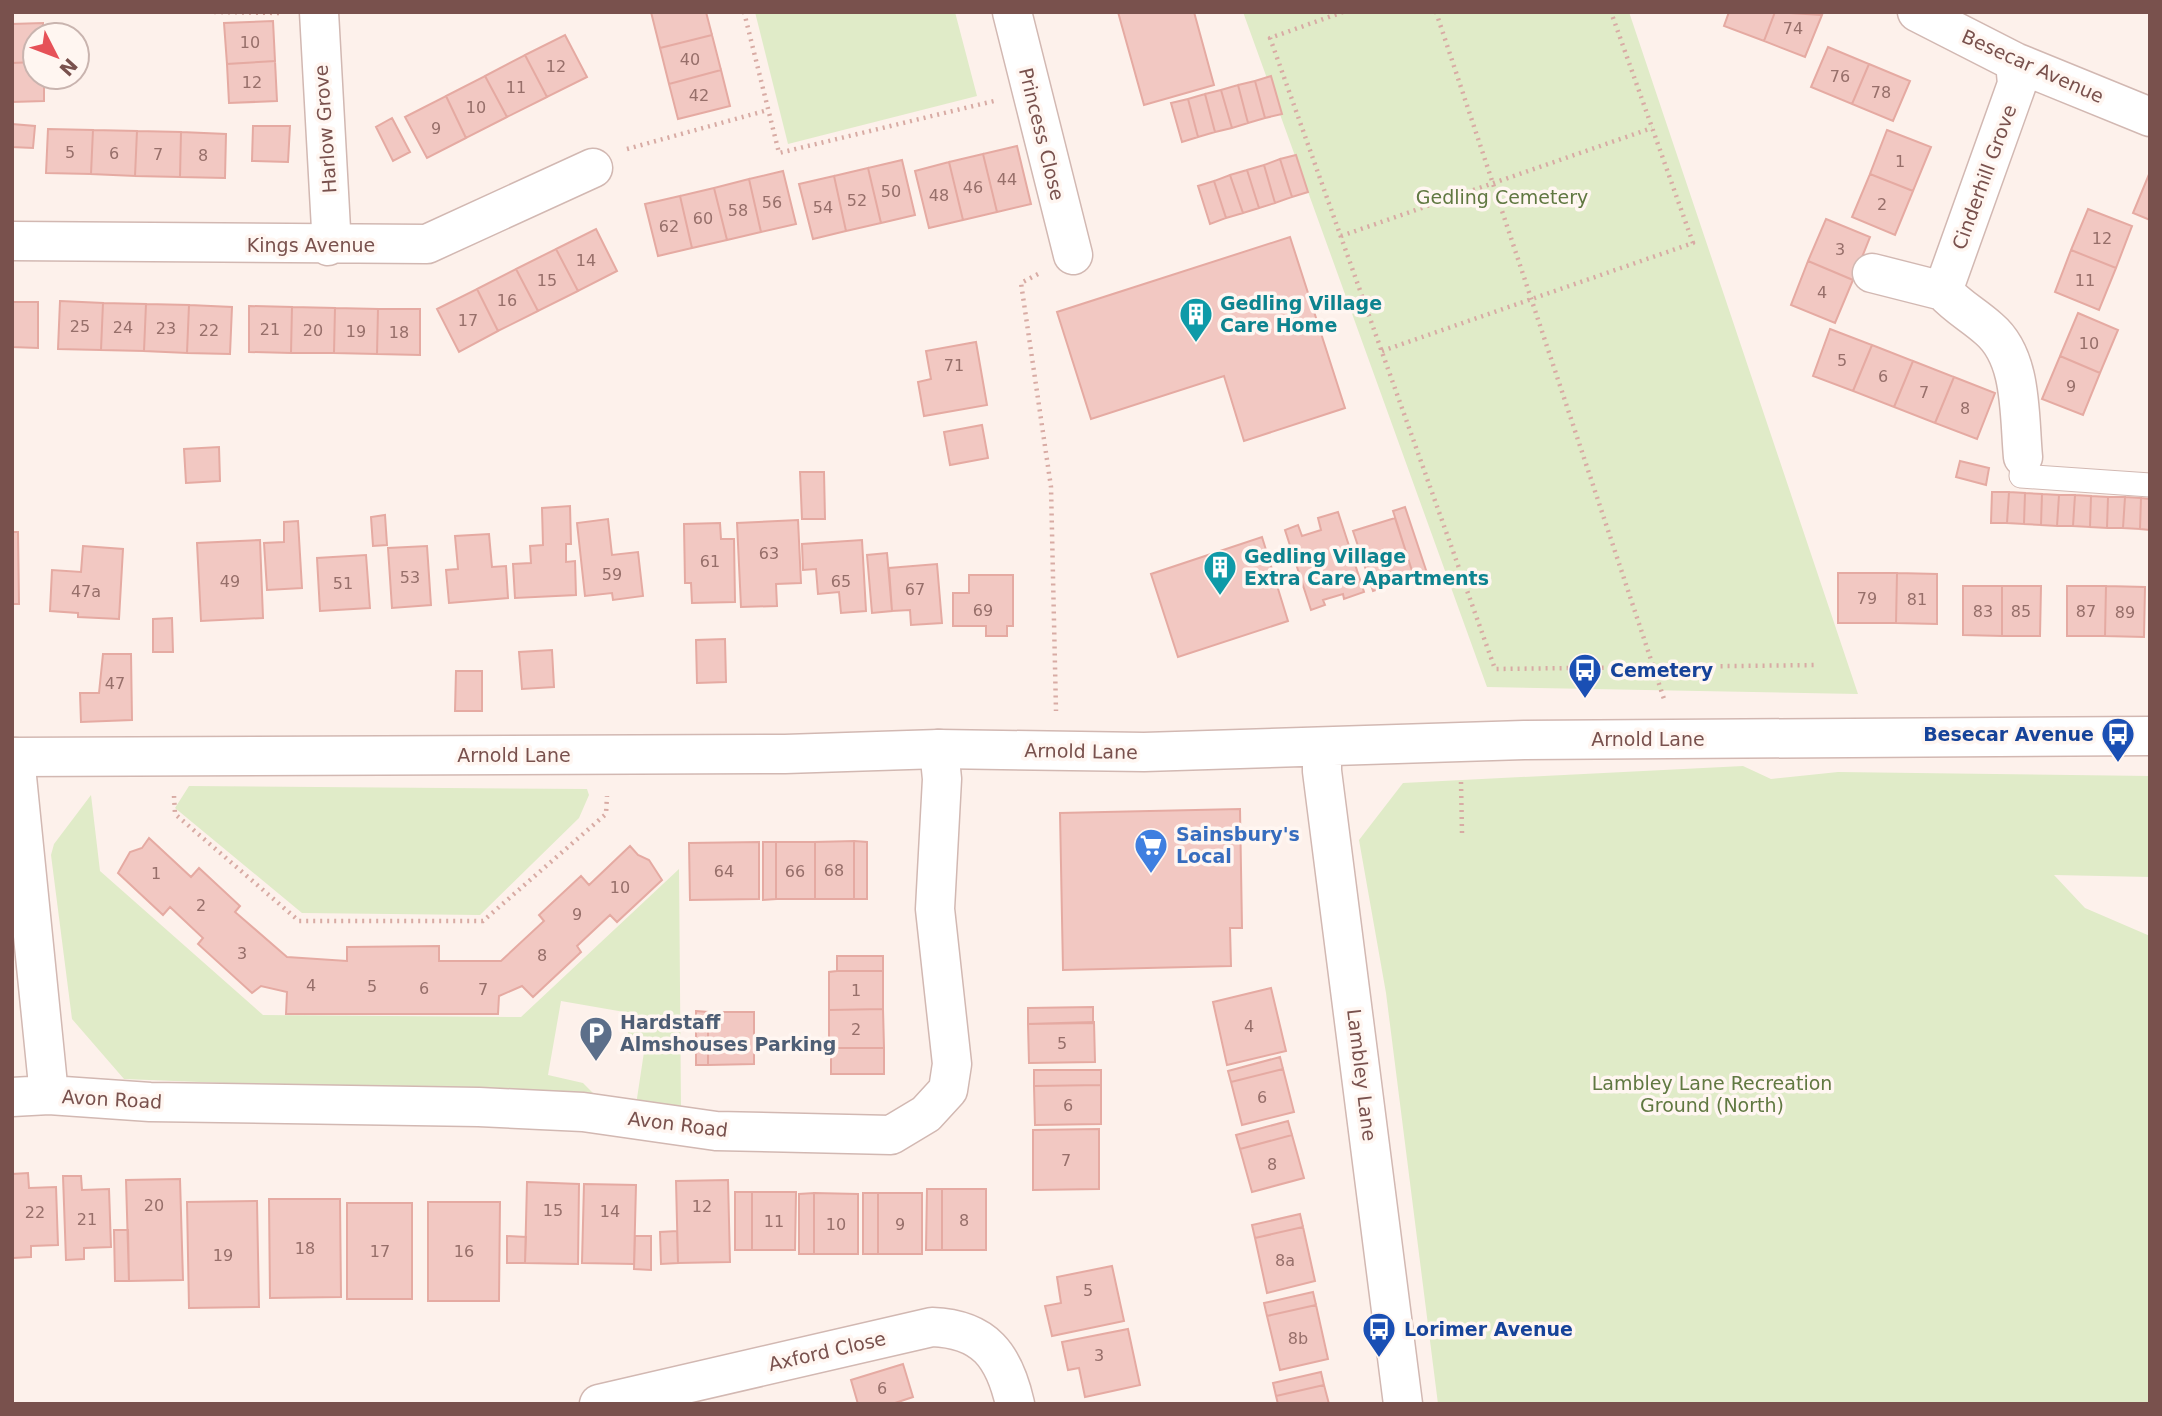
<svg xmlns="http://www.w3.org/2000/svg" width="2162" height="1416" font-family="'DejaVu Sans',sans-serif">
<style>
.green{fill:#e0ebc8}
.building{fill:#f2c8c2;stroke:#e5aaa2;stroke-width:2}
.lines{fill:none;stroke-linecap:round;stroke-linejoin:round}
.service-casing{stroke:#d2b8b2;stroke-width:25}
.minor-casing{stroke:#d2b8b2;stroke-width:41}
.tertiary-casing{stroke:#d2b8b2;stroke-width:41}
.path{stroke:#d8aba4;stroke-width:4.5;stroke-dasharray:2 5;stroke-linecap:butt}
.service{stroke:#fff;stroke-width:23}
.minor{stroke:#fff;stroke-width:38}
.tertiary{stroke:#fff;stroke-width:38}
.labels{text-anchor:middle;stroke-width:7;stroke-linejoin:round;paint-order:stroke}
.number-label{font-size:16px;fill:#976f6a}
.street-label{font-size:19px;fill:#79514d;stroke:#fff6f1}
.park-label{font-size:19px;fill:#607841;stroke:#fff6f1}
.culture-label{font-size:19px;font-weight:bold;fill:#0d838f;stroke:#fff6f1;text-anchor:start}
.transit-label{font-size:19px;font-weight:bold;fill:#164399;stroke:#fff6f1;text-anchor:start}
.shop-label{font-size:19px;font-weight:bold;fill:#366cbe;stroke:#fff6f1;text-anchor:start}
.service-label{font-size:19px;font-weight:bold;fill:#4e5e75;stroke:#fff6f1;text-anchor:start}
</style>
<rect width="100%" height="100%" fill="#fdf1eb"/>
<path class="green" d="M755 12H955L977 96 788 144Z
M1243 12H1629L1858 694 1487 687Z
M1743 766 1771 779 1838 772 2150 776V877L2054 875 2085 908 2150 936V1404H1438L1386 993 1359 840 1403 783Z
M189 786 587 789 589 795 579 818 480 915 302 913 175 808Z
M91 795 100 871 263 1015 521 1017 679 869 681 1106 636 1105 644 1052 627 1048 630 1013 561 1001 548 1075 583 1083 598 1098 124 1079 72 1019 51 855 54 844Z"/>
<path class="building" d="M651 12H706L712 35 660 48Z
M1118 12H1194L1214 85 1144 105Z
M1729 12H1775L1764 41 1724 26Z
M1775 12 1822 15 1805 57 1764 41Z
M273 21 275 61 227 64 224 23Z
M43 23V35H35V62L12 63V24Z
M565 35 587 77 547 97 525 55Z
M712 35 721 70 669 84 660 48Z
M1828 47 1869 64 1852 104 1811 87Z
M525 55 547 97 507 117 485 76Z
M275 61 277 101 229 103 227 64Z
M35 62V77H44V101L12 102V63Z
M1869 64 1910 81 1893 121 1852 104Z
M721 70 730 106 678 119 669 84Z
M485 76 507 117 466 138 446 96Z
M1271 76 1282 114 1265 118 1255 81Z
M1255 81 1265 118 1248 123 1238 85Z
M1238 85 1248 123 1232 128 1221 90Z
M1221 90 1232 128 1215 132 1205 94Z
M1205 94 1215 132 1198 137 1188 99Z
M446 96 466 138 427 158 405 117Z
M1188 99 1198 137 1182 142 1171 103Z
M392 118 410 152 393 161 376 127Z
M12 124 35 126 33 148 12 147Z
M253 126H290L288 162 252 161Z
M48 129 93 130 91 174 46 173Z
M93 130 137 131 135 176 91 174Z
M1887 130 1931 147 1913 191 1870 174Z
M137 131 181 132 180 177 135 176Z
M181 132 226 134 225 178 180 177Z
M1017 146 1031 204 997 212 983 154Z
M983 154 997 212 963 220 949 162Z
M1296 155 1308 192 1292 197 1280 159Z
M1280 159 1292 197 1275 203 1264 165Z
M902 160 915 215 881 223 868 168Z
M949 162 963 220 929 228 915 171Z
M1264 165 1275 203 1259 208 1247 170Z
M868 168 881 223 846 231 834 176Z
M1247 170 1259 208 1243 213 1230 175Z
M783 171 796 224 761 232 749 179Z
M2150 172V220L2133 213Z
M1870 174 1913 191 1895 235 1852 217Z
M1230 175 1243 213 1226 218 1214 181Z
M834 176 846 231 813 239 799 184Z
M749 179 761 232 727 240 714 188Z
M1214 181 1226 218 1210 224 1198 186Z
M714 188 727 240 692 248 680 196Z
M680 196 692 248 658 256 645 204Z
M2088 209 2132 226 2116 268 2071 250Z
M1826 219 1870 237 1853 280 1808 261Z
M596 229 617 271 578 291 556 249Z
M1290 237 1345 408 1244 441 1224 376 1091 419 1057 312Z
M556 249 578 291 538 311 516 269Z
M2071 250 2116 268 2099 310 2055 292Z
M1808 261 1853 280 1835 323 1791 305Z
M516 269 538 311 498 331 477 289Z
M477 289 498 331 459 352 437 309Z
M60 301 103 303 101 350 58 349Z
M12 302H38V348L12 347Z
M103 303 146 304 144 351 101 350Z
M146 304 189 305 187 353 144 351Z
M189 305 232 307 230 354 187 353Z
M249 306 292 307 291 353 249 352Z
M292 307 335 308 334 353H291Z
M335 308 378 309 377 354 334 353Z
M378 309H420V355L377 354Z
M2078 313 2118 330 2100 373 2060 356Z
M1830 329 1872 345 1853 391 1813 376Z
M976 342 987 405 924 416 918 382 931 379 926 351Z
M1872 345 1913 361 1894 407 1853 391Z
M2060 356 2100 373 2083 415 2042 399Z
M1913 361 1954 377 1935 423 1894 407Z
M1954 377 1995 393 1977 439 1935 423Z
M982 425 988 458 950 465 944 432Z
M219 447 220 481 186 483 184 449Z
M1960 461 1989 468 1986 485 1956 477Z
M800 472H824L825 519H802Z
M1992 492H2009L2007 523H1991Z
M2009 492 2025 493 2024 524 2007 523Z
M2025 493 2042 494 2041 525 2024 524Z
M2042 494 2059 495 2057 526 2041 525Z
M2059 495H2075L2073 526H2057Z
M2075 495 2091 496 2090 527 2073 526Z
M2091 496 2108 497 2107 528 2090 527Z
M2108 497H2125L2123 528H2107Z
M2125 497 2141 498 2140 529 2123 528Z
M2141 498 2150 499V530L2140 529Z
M570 506 571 544H566V562L575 561 576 595 515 598 513 564 531 563 530 546 543 545 542 508Z
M1405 507 1427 573 1414 577 1393 511Z
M1338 512 1364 592 1344 599 1343 594 1323 600 1325 605 1311 610 1285 530 1298 525 1302 536 1321 530 1318 518Z
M385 515 387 545 373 546 371 517Z
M1395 518 1414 577 1373 591 1353 531Z
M608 519 612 555 638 552 643 596 613 600 612 593 585 596 577 523Z
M798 520 801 583 776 584 777 606 741 607 737 523Z
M298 521 302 588 267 590 264 543 284 542V522Z
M720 523 721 539H734L735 602 692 603 691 583H685L684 524Z
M12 532H18L19 604H12Z
M489 534 492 567 506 566 508 598 449 603 446 570 458 569 455 536Z
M1262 537 1288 621 1178 657 1151 574Z
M260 540 263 618 201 621 197 543Z
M862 540 866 611 841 613 839 592 818 594 816 569 803 570 802 544Z
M83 546 123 549 119 619 78 617V613L50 611 52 570 81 572Z
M427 546 431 605 392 608 388 548Z
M887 553 892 611 872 613 867 555Z
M366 555 370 608 320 611 317 558Z
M937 564 942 623 911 625 910 610 892 611 889 568Z
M1838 573H1897L1896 623H1838Z
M1897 573 1937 574V624L1896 623Z
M969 575H1013V626H1007V636H986V626H953V593H969Z
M1963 586H2002V636L1963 635Z
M2002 586H2041L2040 636H2002Z
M2067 586H2106L2105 636H2067Z
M2106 586 2145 587 2144 637 2105 636Z
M172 618 173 652H153V619Z
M725 639 726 682 697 683 696 640Z
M552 650 554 687 522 689 519 652Z
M103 654H131L132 720 81 722 80 693H99Z
M456 671H482V711H455Z
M1240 809 1242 928H1230L1231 966 1063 970 1060 813Z
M149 838 191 877 199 868 240 906 235 912 287 957 347 961V947L439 946V961H501L544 921 539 915 581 876 589 885 630 846 638 855 649 860 662 880 617 922 610 915 577 946 581 952 533 997 522 986 499 996 498 1014H286L287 992 261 986 252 993 198 944 203 938 170 907 163 915 118 873 130 852 142 848Z
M854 841 867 842V899H854Z
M854 841V899H815V842Z
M759 842V899L690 900 689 843Z
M763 842H776V899L763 900Z
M776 842H815V899H776Z
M837 956H883V971H837Z
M837 971H883V1009L829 1010V972Z
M1271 988 1286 1051 1227 1065 1213 1002Z
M1093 1007V1023L1028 1024V1008Z
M883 1009 884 1048H829V1010Z
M696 1011 708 1012V1065H696Z
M708 1012H754V1064L708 1065Z
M1094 1022 1095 1062 1029 1063 1028 1024Z
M831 1048H884V1074H831Z
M1280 1057 1283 1069 1231 1082 1228 1071Z
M1283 1069 1294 1112 1242 1125 1231 1082Z
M1034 1070H1101V1085L1034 1086Z
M1101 1085V1124L1035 1125 1034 1086Z
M1288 1121 1292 1135 1240 1149 1236 1135Z
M1099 1129V1189L1033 1190V1130Z
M1292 1135 1304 1178 1252 1192 1240 1149Z
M28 1173 29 1188 56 1187 58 1245 31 1246V1257L13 1258 12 1174Z
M63 1176H81L82 1190 109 1189 111 1247 84 1248V1259L66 1260Z
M180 1179 183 1280 129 1281 126 1180Z
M728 1180 730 1262 678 1263 676 1181Z
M527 1182 579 1184 578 1264 525 1263Z
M584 1184 636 1185 634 1264 582 1263Z
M927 1189H942V1250H926Z
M942 1189H986V1250H942Z
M735 1192H752V1250H735Z
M752 1192H796L795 1250H752Z
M814 1193V1254H799V1194Z
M814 1193 858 1194V1254H814Z
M863 1193H878V1254H863Z
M878 1193H922V1254H878Z
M269 1199H340L341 1297 270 1298Z
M257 1201 259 1307 189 1308 187 1202Z
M428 1202H500L499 1301H428Z
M347 1203H412V1299H347Z
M1300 1214 1303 1227 1255 1238 1252 1225Z
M1303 1227 1315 1281 1267 1293 1255 1238Z
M114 1230H128L129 1281H115Z
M677 1231 678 1263 661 1264 660 1232Z
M507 1236 526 1237 525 1263H507Z
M635 1236H651V1270L634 1269Z
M1112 1266 1124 1321 1052 1336 1045 1306 1061 1303 1057 1277Z
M1313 1292 1316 1305 1267 1316 1264 1303Z
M1316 1305 1328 1359 1280 1370 1267 1316Z
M1128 1329 1140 1385 1085 1397 1079 1368 1068 1370 1062 1342Z
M903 1364 913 1397 892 1404H858L851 1380Z
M1321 1372 1324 1385 1276 1396 1273 1383Z
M1324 1385 1329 1404H1278L1276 1396Z"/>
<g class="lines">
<defs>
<path id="service" d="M2023 457 2021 476 2150 485"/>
<path id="minor" d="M319 12 331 229 328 246
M1012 12 1073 255
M1917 12 2015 62 2150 117
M2015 62 2017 84 1943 291C1959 308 1972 314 1989 329 2023 358 2019 415 2023 457
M12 241 427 244 593 168
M1872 273 1943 291
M15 757 49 1095 150 1102 479 1107 583 1112 716 1131 891 1135 926 1114 948 1090 952 1064 935 909 942 779 939 749
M12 1097 49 1095
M599 1404 932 1327C985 1329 1004 1356 1015 1404"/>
<path id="tertiary" d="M1322 747V771L1403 1404
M12 757 785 754 939 749 1144 752 1524 740 2150 736"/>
</defs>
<use href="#service" class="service-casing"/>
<use href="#minor" class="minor-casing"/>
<use href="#tertiary" class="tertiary-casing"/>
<path class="path" d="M214 12 280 13
M744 12 779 153 994 101
M1343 12 1270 38 1495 669 1818 665
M1436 12 1664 699
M627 149 768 110
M1341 236 1652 128
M1038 274 1021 283 1051 487 1056 711
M1382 351 1693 243 1611 12
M1461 782 1462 833
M174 796 175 814 299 921H483L606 814 607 796"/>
<use href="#service" class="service"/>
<use href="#minor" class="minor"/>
<use href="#tertiary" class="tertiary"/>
</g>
<defs>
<symbol id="building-pin" viewBox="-11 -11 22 30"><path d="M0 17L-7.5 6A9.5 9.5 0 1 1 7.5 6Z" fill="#0f9aa8" stroke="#fff6f1"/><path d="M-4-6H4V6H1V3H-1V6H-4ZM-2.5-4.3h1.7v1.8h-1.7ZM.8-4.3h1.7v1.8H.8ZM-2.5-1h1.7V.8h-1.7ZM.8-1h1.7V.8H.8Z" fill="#fff"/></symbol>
<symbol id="bus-pin" viewBox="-11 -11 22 30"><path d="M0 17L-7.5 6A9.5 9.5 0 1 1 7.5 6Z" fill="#1a4fb4" stroke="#fff6f1"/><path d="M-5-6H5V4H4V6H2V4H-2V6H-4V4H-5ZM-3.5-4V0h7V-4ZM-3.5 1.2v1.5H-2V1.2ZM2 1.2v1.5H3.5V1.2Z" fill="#fff"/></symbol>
<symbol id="supermarket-pin" viewBox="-11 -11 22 30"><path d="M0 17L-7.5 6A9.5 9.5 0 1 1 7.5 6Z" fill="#3f7fe0" stroke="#fff6f1"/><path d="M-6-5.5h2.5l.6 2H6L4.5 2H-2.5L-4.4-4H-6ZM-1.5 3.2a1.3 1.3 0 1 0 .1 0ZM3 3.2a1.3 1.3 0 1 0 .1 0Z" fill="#fff"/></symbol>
<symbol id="parking-pin" viewBox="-11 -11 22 30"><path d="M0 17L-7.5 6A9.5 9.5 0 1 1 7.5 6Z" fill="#5c6f8a" stroke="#fff6f1"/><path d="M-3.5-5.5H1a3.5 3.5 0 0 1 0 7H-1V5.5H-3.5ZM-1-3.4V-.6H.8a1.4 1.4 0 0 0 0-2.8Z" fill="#fff"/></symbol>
</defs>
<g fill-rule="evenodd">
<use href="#building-pin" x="1177" y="295" width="38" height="52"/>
<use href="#building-pin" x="1201" y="548" width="38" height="52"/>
<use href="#bus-pin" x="1566" y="651" width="38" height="52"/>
<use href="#bus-pin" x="2099" y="715" width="38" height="52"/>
<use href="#supermarket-pin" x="1132" y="826" width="38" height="52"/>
<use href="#parking-pin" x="577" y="1014" width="38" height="52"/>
<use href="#bus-pin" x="1360" y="1310" width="38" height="52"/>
</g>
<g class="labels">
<g class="number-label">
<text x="1793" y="34">74</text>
<text x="250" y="48">10</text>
<text x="690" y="65">40</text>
<text x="556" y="72">12</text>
<text x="1840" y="82">76</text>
<text x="252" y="88">12</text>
<text x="516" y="93">11</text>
<text x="1881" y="98">78</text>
<text x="699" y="101">42</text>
<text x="476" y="113">10</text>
<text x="436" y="134">9</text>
<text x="70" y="158">5</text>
<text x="114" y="159">6</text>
<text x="158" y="160">7</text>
<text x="203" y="161">8</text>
<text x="1900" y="167">1</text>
<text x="1007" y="185">44</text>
<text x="973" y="193">46</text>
<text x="891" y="197">50</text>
<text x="939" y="201">48</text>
<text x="857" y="206">52</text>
<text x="772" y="208">56</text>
<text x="1882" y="210">2</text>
<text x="823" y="213">54</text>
<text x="738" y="216">58</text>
<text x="703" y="224">60</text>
<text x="669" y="232">62</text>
<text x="2102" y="244">12</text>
<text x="1840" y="255">3</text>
<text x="586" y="266">14</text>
<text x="547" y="286">15</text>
<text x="2085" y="286">11</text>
<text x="1822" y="298">4</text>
<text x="507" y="306">16</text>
<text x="468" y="326">17</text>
<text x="80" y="332">25</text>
<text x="123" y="333">24</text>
<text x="166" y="334">23</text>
<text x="270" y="335">21</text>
<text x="209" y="336">22</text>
<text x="313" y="336">20</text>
<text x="356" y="337">19</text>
<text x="399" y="338">18</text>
<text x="2089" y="349">10</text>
<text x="1842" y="366">5</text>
<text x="954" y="371">71</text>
<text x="1883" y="382">6</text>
<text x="2071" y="392">9</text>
<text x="1924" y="398">7</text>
<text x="1965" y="414">8</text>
<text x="769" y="559">63</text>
<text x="710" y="567">61</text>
<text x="612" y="580">59</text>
<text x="410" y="583">53</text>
<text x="230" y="587">49</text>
<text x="841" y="587">65</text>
<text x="343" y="589">51</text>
<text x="915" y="595">67</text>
<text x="86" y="597">47a</text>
<text x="1867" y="604">79</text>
<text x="1917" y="605">81</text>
<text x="983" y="616">69</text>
<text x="1983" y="617">83</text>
<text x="2021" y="617">85</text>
<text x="2086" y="617">87</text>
<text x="2125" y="618">89</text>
<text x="115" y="689">47</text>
<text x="834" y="876">68</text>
<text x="724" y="877">64</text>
<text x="795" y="877">66</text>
<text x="156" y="879">1</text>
<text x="620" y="893">10</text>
<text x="201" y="911">2</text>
<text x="577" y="920">9</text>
<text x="242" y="959">3</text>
<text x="542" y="961">8</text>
<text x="311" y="991">4</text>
<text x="372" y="992">5</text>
<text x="424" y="994">6</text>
<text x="483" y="995">7</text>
<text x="856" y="996">1</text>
<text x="1249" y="1032">4</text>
<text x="856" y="1035">2</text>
<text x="1062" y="1049">5</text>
<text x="1262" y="1103">6</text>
<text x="1068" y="1111">6</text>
<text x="1066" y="1166">7</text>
<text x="1272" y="1170">8</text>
<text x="154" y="1211">20</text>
<text x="702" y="1212">12</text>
<text x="553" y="1216">15</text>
<text x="610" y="1217">14</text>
<text x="35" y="1218">22</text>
<text x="87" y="1225">21</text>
<text x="964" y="1226">8</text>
<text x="774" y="1227">11</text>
<text x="836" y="1230">10</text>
<text x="900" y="1230">9</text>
<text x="305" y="1254">18</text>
<text x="380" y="1257">17</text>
<text x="464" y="1257">16</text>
<text x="223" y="1261">19</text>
<text x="1285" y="1266">8a</text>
<text x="1088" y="1296">5</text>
<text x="1298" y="1344">8b</text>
<text x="1099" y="1361">3</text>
<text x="882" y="1394">6</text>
</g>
<g class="street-label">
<text transform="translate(2033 66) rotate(24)" y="7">Besecar Avenue</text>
<text transform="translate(325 129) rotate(-94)" y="7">Harlow Grove</text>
<text transform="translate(1042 134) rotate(76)" y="7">Princess Close</text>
<text transform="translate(1984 177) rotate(-70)" y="7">Cinderhill Grove</text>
<text x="311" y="252">Kings Avenue</text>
<text x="1648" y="746">Arnold Lane</text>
<text transform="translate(1081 751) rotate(1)" y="7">Arnold Lane</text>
<text x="514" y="762">Arnold Lane</text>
<text transform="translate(1362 1075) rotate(83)" y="7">Lambley Lane</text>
<text transform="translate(112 1099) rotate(3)" y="7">Avon Road</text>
<text transform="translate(678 1124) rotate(7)" y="7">Avon Road</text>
<text transform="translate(827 1351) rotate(-13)" y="7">Axford Close</text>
</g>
<g class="park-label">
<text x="1502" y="204">Gedling Cemetery</text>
<text x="1712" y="1090">Lambley Lane Recreation<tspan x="1712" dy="22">Ground (North)</tspan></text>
</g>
<g class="culture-label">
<text x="1220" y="310">Gedling Village<tspan x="1220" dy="22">Care Home</tspan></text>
<text x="1244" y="563">Gedling Village<tspan x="1244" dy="22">Extra Care Apartments</tspan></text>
</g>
<g class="transit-label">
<text x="1610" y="677">Cemetery</text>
<text x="2094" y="741" text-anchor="end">Besecar Avenue</text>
<text x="1404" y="1336">Lorimer Avenue</text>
</g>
<g class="shop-label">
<text x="1176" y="841">Sainsbury's<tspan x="1176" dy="22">Local</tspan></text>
</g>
<g class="service-label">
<text x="620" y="1029">Hardstaff<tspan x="620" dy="22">Almshouses Parking</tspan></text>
</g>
</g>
<rect width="2162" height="1416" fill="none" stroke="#79514d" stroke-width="28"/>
<g transform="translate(56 56) rotate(132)"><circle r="33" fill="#fff6f1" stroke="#c9b4af" stroke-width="2"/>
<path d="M0-5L12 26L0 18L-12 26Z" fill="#e65158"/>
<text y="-10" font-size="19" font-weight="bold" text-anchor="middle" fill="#79514d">N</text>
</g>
</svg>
